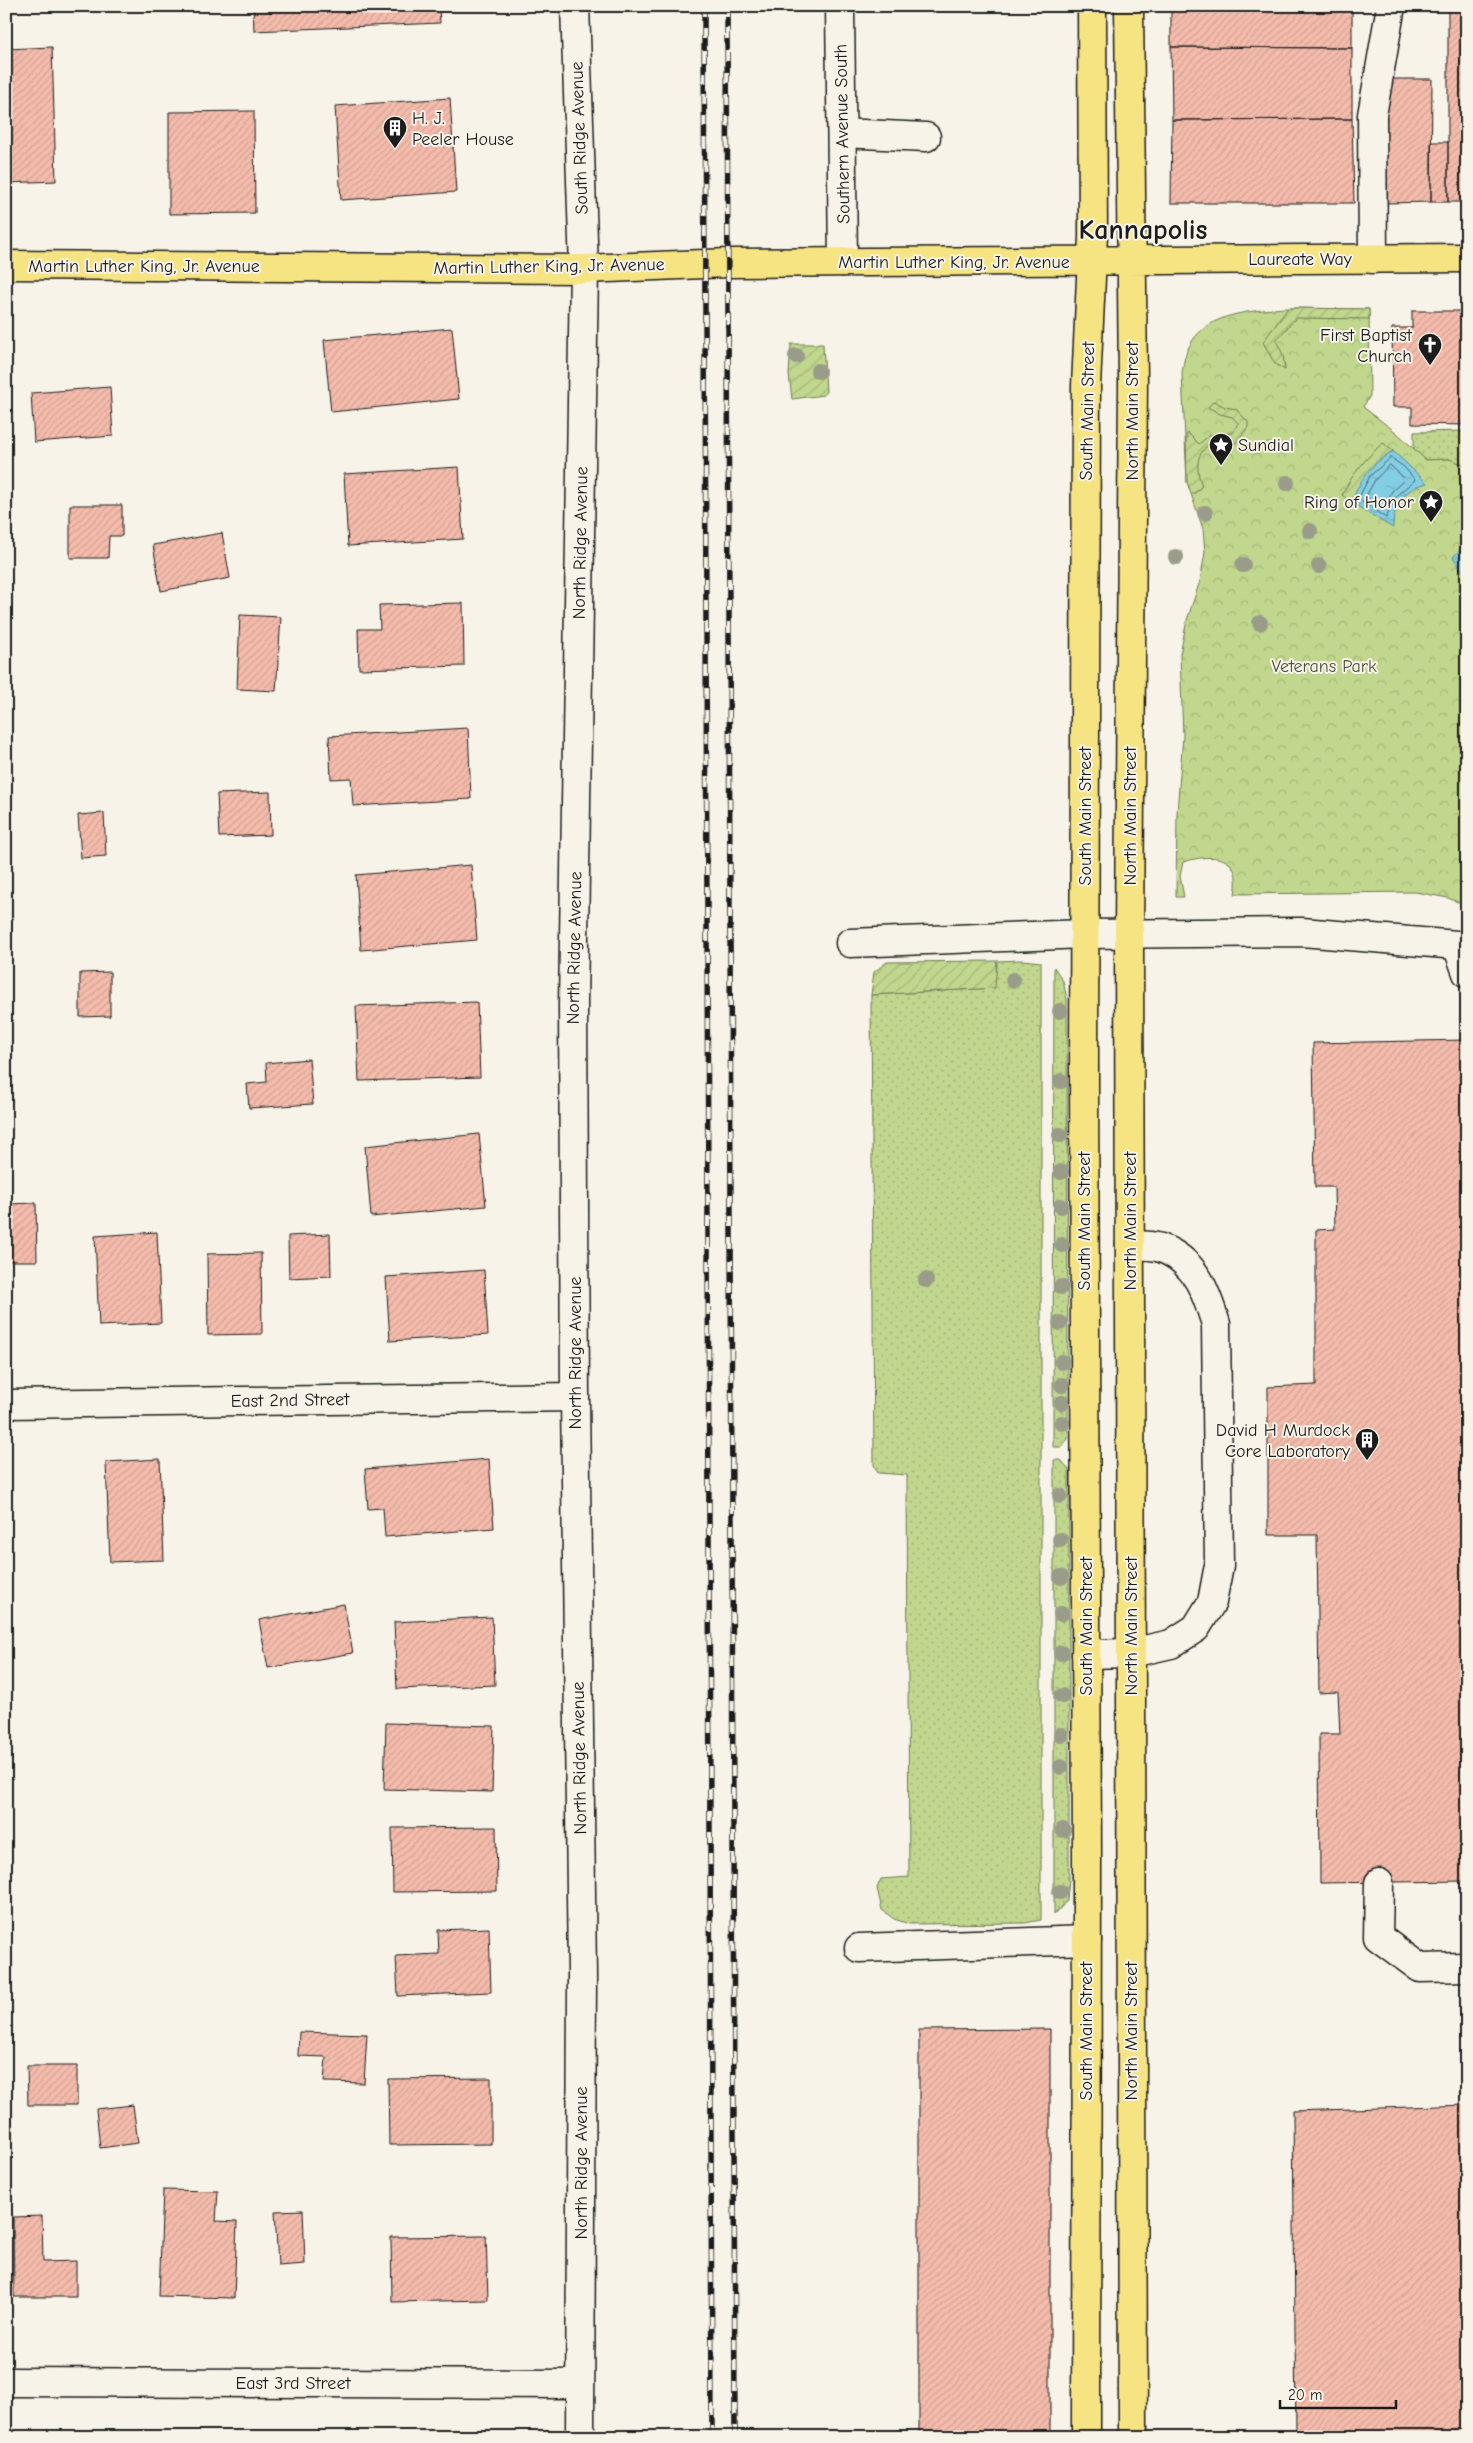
<svg xmlns="http://www.w3.org/2000/svg" width="1473" height="2443" font-family="'Comic Neue',sans-serif">
<style>
.grass{fill:url(#grass-dots);stroke:#6e7a54}
.park{fill:url(#park-crowns);stroke:#6e7a54}
.garden{fill:url(#garden-furrows);stroke:#6e7a54}
.water{fill:url(#water-ripples);stroke:#5a8794}
.lines{fill:none;stroke-linecap:round;stroke-linejoin:round}
.shore{stroke:#46636c;stroke-width:1}
.building{fill:url(#building-hatch);stroke:#1c1c1c}
.minor-casing{stroke:#1c1c1c;stroke-width:31}
.major-casing{stroke:#1c1c1c;stroke-width:31}
.minor{stroke:#f7f3e8;stroke-width:28}
.major{stroke:#f6e381;stroke-width:28}
.rail-casing{stroke:#1c1c1c;stroke-width:5.5}
.rail{stroke:#f7f3e8;stroke-width:4;stroke-dasharray:11;stroke-linecap:butt}
.tree{fill:#9a9c8a}
.labels{text-anchor:middle;stroke-width:4;stroke-linejoin:round;paint-order:stroke}
.poi-label{font-size:18px;fill:#1c1c1c;stroke:#f7f3e8;text-anchor:end}
.street-label{font-size:18px;fill:#1c1c1c;stroke:#f7f3e8}
.park-label{font-size:18px;fill:#4d543e;stroke:#f7f3e8}
.town-label{font-size:28px;font-weight:bold;fill:#1c1c1c;stroke:#f7f3e8}
</style>
<defs>
<pattern id="grass-dots" width="8" height="8" patternUnits="userSpaceOnUse" patternTransform="scale(1.25)"><rect width="8" height="8" fill="#c0d78d"/><path d="M2 2h.1M6 6h.1" fill="none" stroke="#a4b879" stroke-width="1.8" stroke-linecap="round"/></pattern>
<pattern id="park-crowns" width="20" height="18" patternUnits="userSpaceOnUse" patternTransform="scale(1.25)"><rect width="20" height="18" fill="#c0d78d"/><path d="M2 6a3 3 0 1 1 6 0M12 15a3 3 0 1 1 6 0" fill="none" stroke="#a4b879"/></pattern>
<pattern id="garden-furrows" width="10" height="10" patternUnits="userSpaceOnUse" patternTransform="scale(1.25)"><rect width="10" height="10" fill="#c0d78d"/><path d="M-1 1l2-2M0 10L10 0M9 11l2-2" fill="none" stroke="#a4b879"/></pattern>
<pattern id="water-ripples" width="26" height="14" patternUnits="userSpaceOnUse" patternTransform="scale(1.25)"><rect width="26" height="14" fill="#84cee4"/><path d="M2 4q2-2 4 0t4 0M15 11q2-2 4 0t4 0" fill="none" stroke="#71b0c3"/></pattern>
<pattern id="building-hatch" width="6" height="6" patternUnits="userSpaceOnUse" patternTransform="scale(1.25)"><rect width="6" height="6" fill="#f5bcac"/><path d="M-1 1l2-2M0 6l6-6M5 7l2-2" fill="none" stroke="#d1a193"/></pattern>
</defs>
<rect width="100%" height="100%" fill="#f7f3e8"/>
<filter id="ink" filterUnits="userSpaceOnUse"><feTurbulence type="fractalNoise" baseFrequency=".02" numOctaves="2"/><feDisplacementMap in="SourceGraphic" scale="10" xChannelSelector="R" yChannelSelector="G"/><feConvolveMatrix kernelMatrix="1 2 1 2 8 2 1 2 1" color-interpolation-filters="sRGB"/></filter>
<g filter="url(#ink)">
<path class="grass" d="M1467 431V466L1449 459 1426 460 1414 449V432Z
M1022 960 1041 962V1920L1025 1923 909 1924 894 1919 882 1910 877 1888 881 1879 909 1877 907 1475 878 1473 874 1465 871 995 994 988 997 961Z
M1054 967 1063 981 1067 999 1068 1439 1061 1447H1053Z
M1054 1460H1061L1069 1469V1879L1067 1901 1054 1915Z"/>
<path class="park" d="M1285 308 1369 309 1370 396 1363 407 1397 433 1426 460 1449 459 1467 466V906L1448 898 1415 892 1235 894C1243 854 1213 853 1183 862L1180 876 1184 897H1176L1177 812 1183 736 1180 654 1187 620 1200 581 1205 552 1203 529 1187 482 1182 374C1187 315 1237 312 1285 308Z"/>
<path class="garden" d="M1288 308 1369 309V319L1296 318 1276 340 1283 355 1285 370 1275 364 1263 342Z
M791 344H823L826 391 824 395 792 399 789 375Z
M1214 401 1225 407 1236 409 1248 422V427L1236 443 1216 441C1195 450 1195 467 1202 486L1195 493H1191L1187 482 1186 436 1188 433 1199 444 1210 435 1233 433 1238 423 1232 417 1220 414 1208 407Z
M1383 443 1393 451C1376 460 1357 484 1352 503L1342 495C1352 474 1366 458 1383 443Z
M997 961 995 988 871 995 874 972 887 962Z"/>
<path class="water" d="M1393 451 1427 483C1404 489 1393 504 1393 528L1352 503C1358 480 1373 462 1393 451Z
M1467 543V578L1453 557Z"/>
<g class="lines">
<path class="shore" d="M1391 458 1404 467 1415 480 1397 495 1386 518 1358 499 1370 476Z
M1390 465 1405 479 1392 491 1384 507 1381 508 1366 496 1375 480Z"/>
</g>
<path class="building" d="M253 6H439L440 23 254 31Z
M1171 6H1352V48L1171 47Z
M1448 6H1467V202H1448Z
M52 47 56 181 6 183V49Z
M1171 47 1352 48V119L1172 120Z
M1386 79H1432L1431 202 1386 203Z
M450 98 456 192 341 200 335 106Z
M254 111 255 213 169 214V112Z
M1352 119 1354 203H1171L1172 120Z
M1431 142H1448V202H1431Z
M1412 311H1467V425L1412 424V407H1393L1392 328H1412Z
M452 328 459 399 331 412 324 340Z
M110 387 113 436 34 442 31 393Z
M459 467 463 539 348 546 344 474Z
M70 505H122V536H109L108 558H70Z
M222 533 230 578 161 591 153 545Z
M463 603 464 666 359 669 358 629H380L379 605Z
M240 615 281 617 276 691 237 689Z
M468 728 471 799 353 806 351 778 331 779 329 736Z
M270 792 271 835 219 837 217 794Z
M104 813 106 856 81 858 78 815Z
M471 865 477 940 361 950 356 875Z
M110 972V1016L80 1017V973Z
M477 1002 480 1077 359 1081 356 1006Z
M1467 1040V1881L1320 1883 1319 1734H1340L1338 1692 1319 1693 1317 1535H1268V1387L1316 1385V1230L1335 1229 1334 1187H1315L1313 1043Z
M309 1059 313 1104 249 1108 247 1084 267 1082 266 1063Z
M479 1134 486 1206 371 1217 365 1146Z
M36 1203 37 1261H6V1204Z
M157 1232 161 1323 99 1326 95 1236Z
M330 1234 331 1276 289 1278 288 1236Z
M261 1253 262 1334 208 1335 207 1254Z
M484 1270 488 1335 390 1341 386 1277Z
M160 1459 164 1560 110 1562 106 1462Z
M489 1459 494 1528 385 1537 383 1508 368 1509 365 1469Z
M344 1604 353 1653 268 1668 259 1620Z
M492 1617 495 1685 397 1689 394 1622Z
M386 1723 494 1726 492 1792 384 1789Z
M496 1827 497 1891 393 1892 392 1828Z
M489 1928 491 1992 398 1996 396 1956 439 1954 438 1930Z
M1050 2029V2437H919V2030Z
M299 2032 367 2034 364 2083 324 2082 326 2057 298 2056Z
M27 2066H77V2105H28Z
M491 2078V2144L389 2145 388 2079Z
M133 2105 138 2143 100 2148 96 2109Z
M1467 2105V2437H1296L1293 2111Z
M163 2190 218 2191 216 2221 237 2222 234 2298 159 2296Z
M303 2210 305 2264 278 2266 275 2211Z
M42 2216 43 2262 76 2261V2297H14L13 2217Z
M486 2236 488 2300 392 2302 391 2237Z"/>
<g class="lines">
<defs>
<path id="minor" d="M575 6 584 269 573 1006 575 1397 582 1976 580 2437
M840 6 843 262
M842 133 926 137
M1373 259 1372 115 1391 6
M850 943 1085 934 1302 932 1457 945 1467 973
M6 1404 575 1397
M1086 1654 1131 1653 1171 1644 1196 1628 1212 1602 1219 1565 1216 1324C1206 1292 1196 1261 1161 1248 1152 1245 1140 1246 1130 1244
M1379 1883 1378 1937 1420 1968 1467 1967
M859 1948 1087 1940
M6 2382 580 2384"/>
<path id="major" d="M1129 6 1133 381 1129 934 1133 2437
M6 265 584 269 728 263 1467 258
M1086 2437 1087 1862 1084 1074 1086 386 1093 235 1092 6"/>
</defs>
<use href="#minor" class="minor-casing"/>
<use href="#major" class="major-casing"/>
<use href="#minor" class="minor"/>
<use href="#major" class="major"/>
<defs>
<path id="rail" d="M704 6 712 2437
M727 6 735 2437"/>
</defs>
<use href="#rail" class="rail-casing"/>
<use href="#rail" class="rail"/>
</g>
<g class="tree">
<circle cx="796" cy="356" r="8"/>
<circle cx="818" cy="371" r="8"/>
<circle cx="1287" cy="483" r="8"/>
<circle cx="1205" cy="513" r="8"/>
<circle cx="1310" cy="531" r="8"/>
<circle cx="1176" cy="557" r="8"/>
<circle cx="1243" cy="565" r="8"/>
<circle cx="1319" cy="566" r="8"/>
<circle cx="1260" cy="623" r="8"/>
<circle cx="1013" cy="980" r="8"/>
<circle cx="1060" cy="1011" r="8"/>
<circle cx="1061" cy="1081" r="8"/>
<circle cx="1060" cy="1135" r="8"/>
<circle cx="1061" cy="1172" r="8"/>
<circle cx="1061" cy="1206" r="8"/>
<circle cx="1062" cy="1245" r="8"/>
<circle cx="926" cy="1280" r="8"/>
<circle cx="1061" cy="1287" r="8"/>
<circle cx="1060" cy="1323" r="8"/>
<circle cx="1062" cy="1362" r="8"/>
<circle cx="1062" cy="1385" r="8"/>
<circle cx="1062" cy="1403" r="8"/>
<circle cx="1062" cy="1423" r="8"/>
<circle cx="1060" cy="1496" r="8"/>
<circle cx="1060" cy="1540" r="8"/>
<circle cx="1061" cy="1577" r="8"/>
<circle cx="1061" cy="1614" r="8"/>
<circle cx="1061" cy="1653" r="8"/>
<circle cx="1062" cy="1696" r="8"/>
<circle cx="1061" cy="1735" r="8"/>
<circle cx="1061" cy="1767" r="8"/>
<circle cx="1063" cy="1830" r="8"/>
<circle cx="1060" cy="1892" r="8"/>
</g>
</g>
<defs>
<symbol id="building-pin" viewBox="-11 -11 22 30"><path d="M0 17L-7.5 6A9.5 9.5 0 1 1 7.5 6Z" fill="#1c1c1c" stroke="#f7f3e8"/><path d="M-4-6H4V6H1V3H-1V6H-4ZM-2.5-4.3h1.7v1.8h-1.7ZM.8-4.3h1.7v1.8H.8ZM-2.5-1h1.7V.8h-1.7ZM.8-1h1.7V.8H.8Z" fill="#fff"/></symbol>
<symbol id="church-pin" viewBox="-11 -11 22 30"><path d="M0 17L-7.5 6A9.5 9.5 0 1 1 7.5 6Z" fill="#1c1c1c" stroke="#f7f3e8"/><path d="M-1.2-6h2.4v3.5h3.3v2.4h-3.3V6h-2.4V-.1h-3.3v-2.4h3.3Z" fill="#fff"/></symbol>
<symbol id="sight-pin" viewBox="-11 -11 22 30"><path d="M0 17L-7.5 6A9.5 9.5 0 1 1 7.5 6Z" fill="#1c1c1c" stroke="#f7f3e8"/><path d="M0-6L1.8-2.2L6-1.7L2.9 1.2L3.7 5.4L0 3.3L-3.7 5.4L-2.9 1.2L-6-1.7L-1.8-2.2Z" fill="#fff"/></symbol>
</defs>
<g fill-rule="evenodd">
<use href="#building-pin" x="381" y="114" width="28" height="38"/>
<use href="#church-pin" x="1416" y="331" width="28" height="38"/>
<use href="#sight-pin" x="1207" y="431" width="28" height="38"/>
<use href="#sight-pin" x="1417" y="488" width="28" height="38"/>
<use href="#building-pin" x="1353" y="1426" width="28" height="38"/>
</g>
<g class="labels">
<g class="poi-label">
<text x="412" y="124" text-anchor="start">H. J.<tspan x="412" dy="21">Peeler House</tspan></text>
<text x="1412" y="341">First Baptist<tspan x="1412" dy="21">Church</tspan></text>
<text x="1238" y="451" text-anchor="start">Sundial</text>
<text x="1414" y="508">Ring of Honor</text>
<text x="1350" y="1436">David H Murdock<tspan x="1350" dy="21">Core Laboratory</tspan></text>
</g>
<g class="street-label">
<text transform="translate(842 134) rotate(-91)" y="6">Southern Avenue South</text>
<text transform="translate(579 138) rotate(-92)" y="6">South Ridge Avenue</text>
<text x="1300" y="265">Laureate Way</text>
<text x="954" y="268">Martin Luther King, Jr. Avenue</text>
<text x="144" y="272">Martin Luther King, Jr. Avenue</text>
<text transform="translate(549 266) rotate(-1)" y="6">Martin Luther King, Jr. Avenue</text>
<text transform="translate(1087 411) rotate(-89)" y="6">South Main Street</text>
<text transform="translate(1132 411) rotate(-90)" y="6">North Main Street</text>
<text transform="translate(580 543) rotate(-89)" y="6">North Ridge Avenue</text>
<text transform="translate(1085 816) rotate(-90)" y="6">South Main Street</text>
<text transform="translate(1130 816) rotate(-90)" y="6">North Main Street</text>
<text transform="translate(574 948) rotate(-89)" y="6">North Ridge Avenue</text>
<text transform="translate(1084 1221) rotate(-90)" y="6">South Main Street</text>
<text transform="translate(1130 1221) rotate(-90)" y="6">North Main Street</text>
<text transform="translate(575 1353) rotate(-90)" y="6">North Ridge Avenue</text>
<text transform="translate(290 1400) rotate(-1)" y="6">East 2nd Street</text>
<text transform="translate(1086 1626) rotate(-90)" y="6">South Main Street</text>
<text transform="translate(1131 1626) rotate(-90)" y="6">North Main Street</text>
<text transform="translate(579 1758) rotate(-91)" y="6">North Ridge Avenue</text>
<text transform="translate(1086 2031) rotate(-90)" y="6">South Main Street</text>
<text transform="translate(1131 2031) rotate(-90)" y="6">North Main Street</text>
<text transform="translate(581 2163) rotate(-90)" y="6">North Ridge Avenue</text>
<text x="293" y="2389">East 3rd Street</text>
</g>
<g class="park-label">
<text x="1324" y="672">Veterans Park</text>
</g>
<g class="town-label">
<text x="1143" y="239">Kannapolis</text>
</g>
</g>
<rect width="1473" height="2443" fill="none" stroke="#f7f3e8" stroke-width="25"/>
<rect x="12" y="12" width="1448" height="2418" fill="none" stroke="#1c1c1c" stroke-width="2" filter="url(#ink)"/>
<path d="M1280 2400v8h116v-8" fill="none" stroke="#1c1c1c" stroke-width="2.5"/>
<text x="1288" y="2400" font-size="15" fill="#1c1c1c" stroke="#f7f3e8" stroke-width="4" paint-order="stroke">20 m</text>
</svg>
